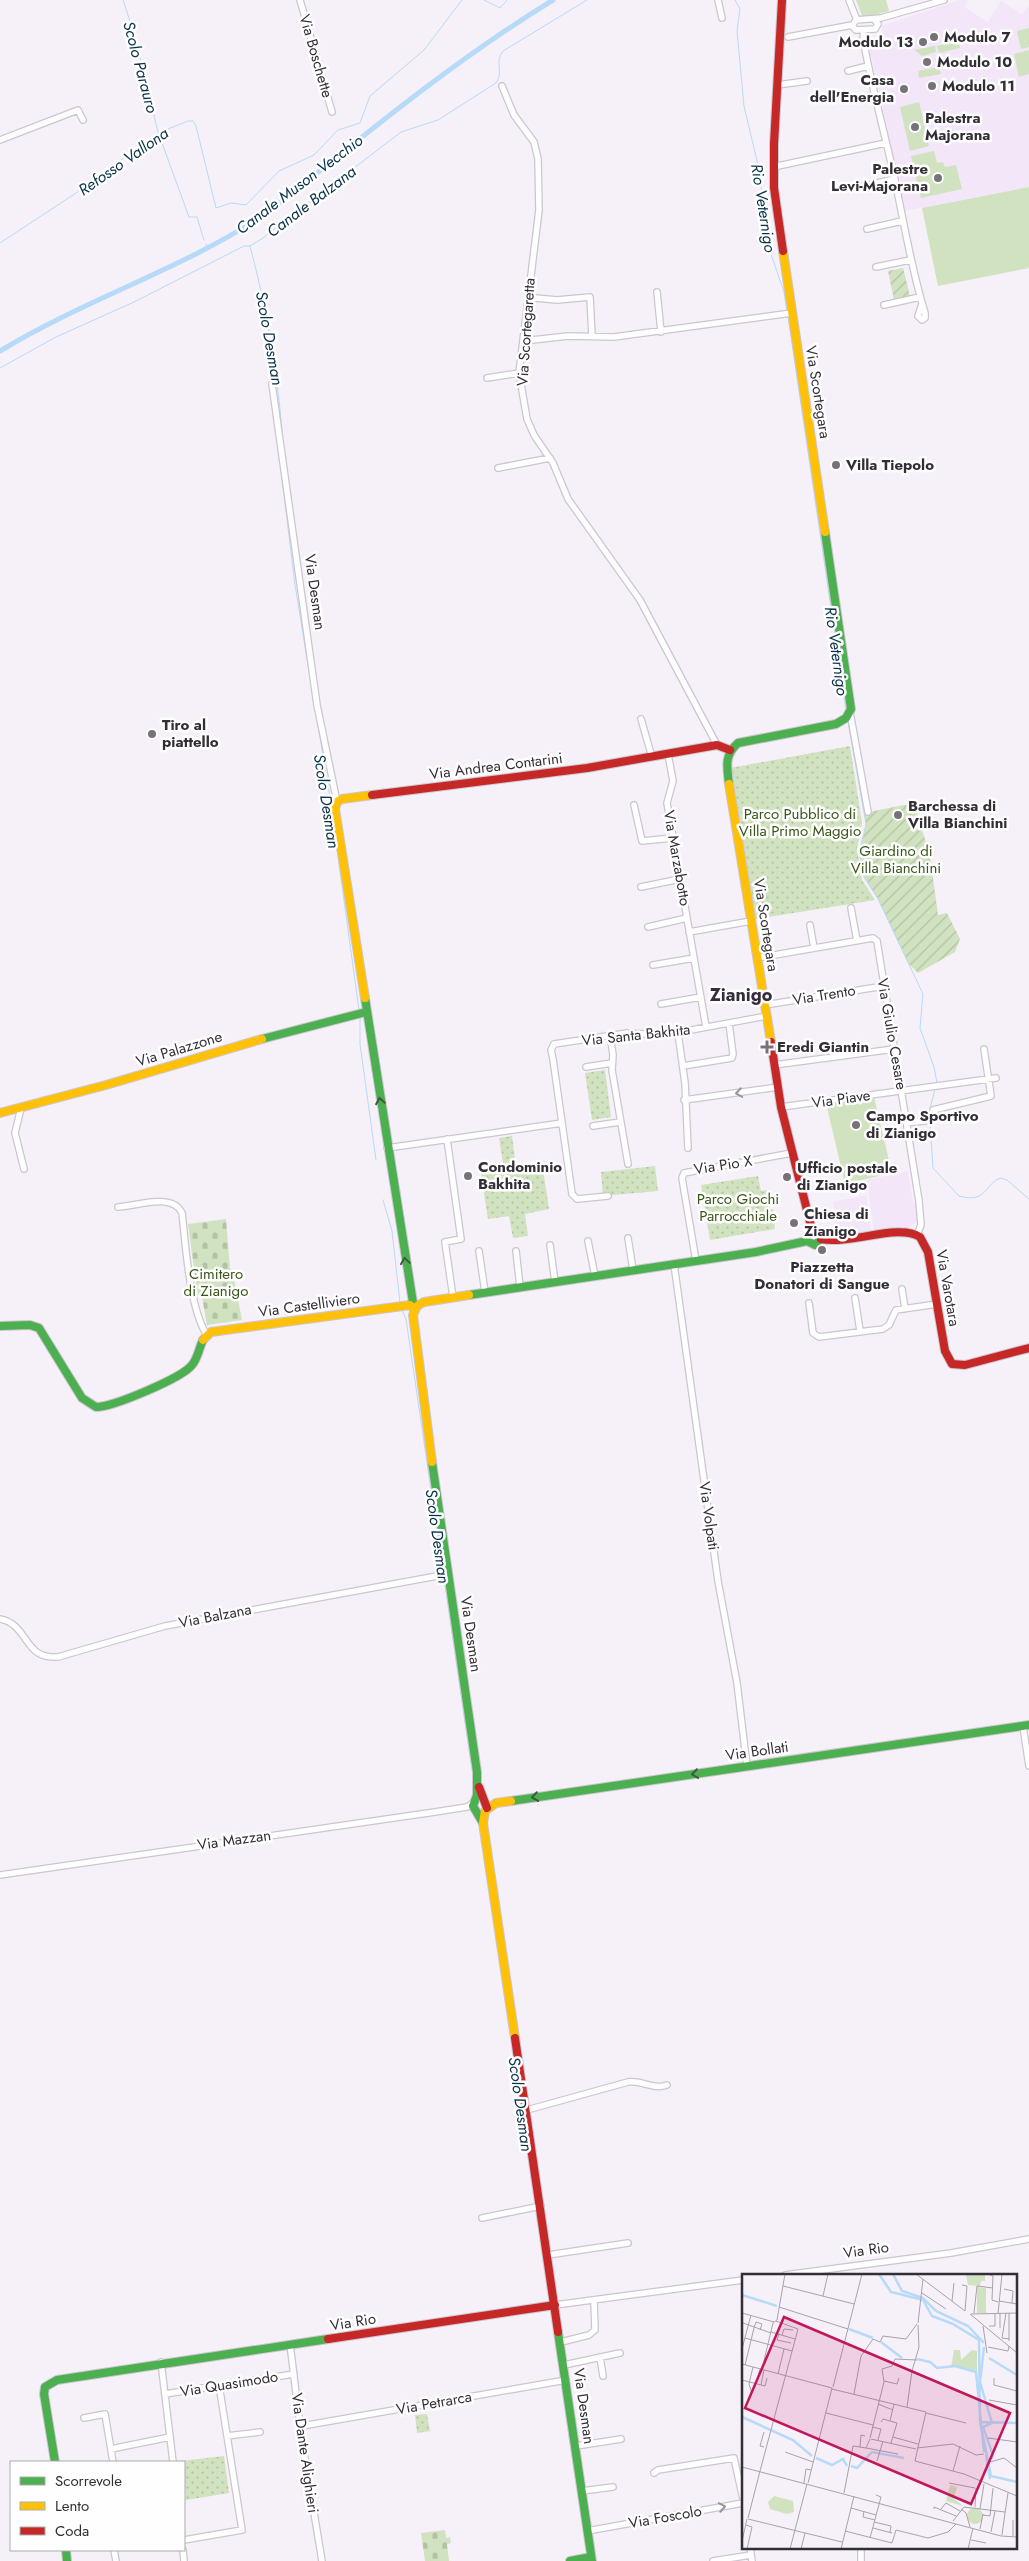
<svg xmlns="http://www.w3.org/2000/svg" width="1029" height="2561" font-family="Jost,sans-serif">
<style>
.built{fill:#f2e6f8}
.grass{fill:#d0e2bf}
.cemetery{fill:url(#cemetery-stones)}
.park{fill:url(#park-dots)}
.garden{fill:url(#garden-furrows)}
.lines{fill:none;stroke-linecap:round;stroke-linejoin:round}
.stream{stroke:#b7daf8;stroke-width:1}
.canal{stroke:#b7daf8;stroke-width:5}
.street-casing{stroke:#ccc6ce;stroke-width:8}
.fast-casing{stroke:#ccc6ce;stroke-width:10}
.slow-casing{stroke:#ccc6ce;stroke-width:10}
.jam-casing{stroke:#ccc6ce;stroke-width:10}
.street{stroke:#fefdfe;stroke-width:5.5}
.fast{stroke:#4caf50;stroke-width:8}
.slow{stroke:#ffc107;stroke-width:8}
.jam{stroke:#c62828;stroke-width:8}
.oneway{stroke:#98969a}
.oneway2{stroke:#3c5b3f}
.poi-dot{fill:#77727a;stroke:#fefefe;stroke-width:2}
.labels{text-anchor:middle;stroke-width:5;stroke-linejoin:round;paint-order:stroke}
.poi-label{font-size:15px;font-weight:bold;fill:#332e36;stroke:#fefefe;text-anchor:start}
.street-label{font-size:15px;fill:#332e36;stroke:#fefefe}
.park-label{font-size:15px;fill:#395618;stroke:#fefefe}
.water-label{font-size:16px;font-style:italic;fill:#09324b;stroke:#fefefe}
.quarter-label{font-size:18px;font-weight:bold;fill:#362c3c;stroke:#fefefe}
.inset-river{fill:none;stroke:#b7daf8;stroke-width:2.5}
.inset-road{fill:none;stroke:#a8a2ab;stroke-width:1}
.view{fill:#c2185b;fill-opacity:0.15;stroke:#c2185b;stroke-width:2.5}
.inset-edge{fill:none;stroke:#332e36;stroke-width:2.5}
</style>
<defs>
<pattern id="cemetery-stones" width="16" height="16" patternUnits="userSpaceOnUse" patternTransform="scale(1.25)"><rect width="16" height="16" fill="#d0e2bf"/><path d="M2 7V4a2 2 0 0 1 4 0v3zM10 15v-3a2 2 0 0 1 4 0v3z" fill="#b3c2a5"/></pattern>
<pattern id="park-dots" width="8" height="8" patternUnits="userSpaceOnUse" patternTransform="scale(1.25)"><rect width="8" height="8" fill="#d0e2bf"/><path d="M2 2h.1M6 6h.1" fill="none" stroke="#b3c2a5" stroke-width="1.8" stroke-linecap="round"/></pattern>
<pattern id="garden-furrows" width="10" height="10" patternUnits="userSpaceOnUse" patternTransform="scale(1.25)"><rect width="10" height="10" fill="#d0e2bf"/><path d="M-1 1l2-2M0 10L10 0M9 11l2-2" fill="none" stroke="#b3c2a5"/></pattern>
</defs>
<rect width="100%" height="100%" fill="#f6f0f9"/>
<path class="built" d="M960 0H968L964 7 988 22 1001 1 1022 15 1029 4V187L905 211 868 41 884 37 881 26Z
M908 1171 913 1203H916L917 1222 908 1228 874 1232 867 1180Z
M866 1195 871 1232 839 1236 833 1202Z"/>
<path class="grass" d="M856 0H886L889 11 863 18Z
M1029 28V47L1021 49 1017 31Z
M958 41 960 48 939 53 937 46Z
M935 46 936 52 922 56 914 50Z
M1029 50V74L1019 77 1014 54Z
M939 67 941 74 919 78 918 71Z
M919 102 929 146 910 151 900 107Z
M953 130 955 137 934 142 933 134Z
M934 151 937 163 943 162 945 167 956 165 962 189 921 198 911 156Z
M1029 187V268L938 286 922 208Z
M874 1097 892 1173 845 1184 826 1103Z"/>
<path class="cemetery" d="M226 1219 230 1269H232L242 1320 207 1325 202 1297 198 1298 188 1224Z
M445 2530 446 2538 450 2537 451 2543 447 2544 449 2561H425L421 2533Z"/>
<path class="park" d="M850 746 862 823 857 849 862 880 875 900 755 919 730 768Z
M605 1070 611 1117 592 1120 585 1073Z
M512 1136 516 1167 542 1163 549 1209 525 1214 528 1236 513 1238 509 1216 488 1219 481 1174 504 1170 499 1138Z
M655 1166 658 1191 603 1196 601 1172Z
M758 1176 761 1191 767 1190 770 1209H773L775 1229 710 1240 701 1185Z
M427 2414 430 2431 417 2433 415 2415Z
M224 2456 229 2493 186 2500 184 2462 180 2461Z"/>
<path class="garden" d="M903 268 910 296 894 300 888 271Z
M914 803 930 856 938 915 947 913 960 939 955 952 918 973 908 963 878 899 864 877 859 853 866 824 864 813Z"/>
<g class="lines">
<path class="stream" d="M123 0 135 36 158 132 189 217H197L204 240
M484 0 500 8 507 0
M735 0 740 9 737 31 744 106 758 165 769 248 784 292 787 312
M0 243 73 195 158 133 188 121H193L196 126 216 208 231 203 246 205 279 171 314 155 338 130 360 123 370 96 424 50 462 0
M206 244 208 249
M250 246C266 306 277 369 282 431
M788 316 846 710
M0 368 56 337 134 302 244 246H250L263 238 401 132 438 120 496 83C504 73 494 62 503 51L587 0
M278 445 295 585 330 798 359 1010
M848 722 866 824 859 853 864 877 878 899 923 994 920 1028 934 1067 937 1083
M360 1017V1044L376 1160
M930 1109 935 1089
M930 1123 933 1168 959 1196C988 1204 984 1183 1001 1178L1007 1180 1029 1199
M383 1200 392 1231 400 1303
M402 1310 406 1319 443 1572
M444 1578 471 1763
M562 2386 575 2477"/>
<path class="canal" d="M0 351C87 298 186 268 270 211 362 137 452 62 553 0"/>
<defs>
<path id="street" d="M300 0 332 112
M718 0 722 18
M849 0 857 20
M874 19 878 24 875 29 856 30 852 26 856 20 881 18 944 0
M864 30 863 38C871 85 884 130 894 176 904 222 911 268 925 313V318L922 320 918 316 922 304
M788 37 852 25
M848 71 868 66
M777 85 807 81
M502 86 514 115 534 142 538 159 539 210 519 373 527 419 534 435 553 463 568 499 640 600 717 745
M854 100 875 95
M0 140 78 110 83 120
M773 167 886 143
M859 187 895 179
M867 229 902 221
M876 267 910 260
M657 292 661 332
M528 300 535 298 557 300 590 297 592 336
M884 305 920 297
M523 341 568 336 614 337 792 313
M487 378 519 373
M272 384 317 705 337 802
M498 468 550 458
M850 712 868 812
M641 719 652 757
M668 754 673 781 667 803 706 1027
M634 805 642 841 673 838
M641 887 680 879
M851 908 857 941
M810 925 814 948
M648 927 687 918
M689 932 751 921
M757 958 873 938 877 941 919 1201 921 1225 917 1235
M653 965 694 958
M661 1004 701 997
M765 1005 884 986
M678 1033 685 1083 688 1148
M610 1035 613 1055 612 1070 628 1164
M774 1065 894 1049
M683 1066 732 1058 733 1054 729 1023
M586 1067 612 1063
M684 1100 778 1087
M781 1107 996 1078
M21 1108 15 1133 24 1169
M906 1123 932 1120 933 1110 991 1096 984 1049
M593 1126 620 1122
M447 1139 461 1239 445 1242 453 1297
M387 1148 562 1123
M608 1196 577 1199 572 1194 553 1059 551 1050 554 1044 627 1033 664 1035 767 1016
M118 1207C138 1206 172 1192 182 1213 186 1248 189 1304 206 1334
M628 1238 633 1270
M588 1241 595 1276
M550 1245 555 1282
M479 1251 485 1292
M516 1251 520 1287
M696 1261 682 1178 684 1173 792 1153
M674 1264 718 1581 737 1683 747 1766
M902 1289 905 1309
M855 1298 860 1331
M809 1303 813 1333 819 1337 883 1329 889 1325 896 1310 937 1304
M0 1619C30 1625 22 1659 58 1657L165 1626 448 1574
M1023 1726 1029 1766
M0 1875 435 1812 467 1807 474 1802
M527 2110 628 2082C642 2080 653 2090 667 2085
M482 2218 541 2206
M548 2255 628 2243
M785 2275 951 2253 1029 2239
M555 2305 743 2280
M561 2342 589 2335 595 2330 594 2301
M290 2344 301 2434 322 2561
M600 2357 603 2376
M161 2362 173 2462
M564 2365 620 2353
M165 2394 294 2374
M84 2418 105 2414 113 2462
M302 2426 566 2380
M227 2436 260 2432
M576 2446 621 2439
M111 2449 170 2437
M654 2473 658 2470 734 2458 743 2499
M582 2491 613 2487
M587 2531 743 2503
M184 2540 242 2530 219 2385
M750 2547 752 2561
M114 2550 116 2561
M183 2550 184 2561
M861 2551V2561
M713 2561 751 2555"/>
<path id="fast" d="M729 784C727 767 724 755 738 743L836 724 846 718 851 709 825 532
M365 998 414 1309
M262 1039 366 1012
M807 1241 815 1245 821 1239 819 1232 812 1230
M469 1295 756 1252 807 1241
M0 1326 30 1325 39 1328 82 1398 96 1407C113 1407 182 1378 192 1365 198 1358 199 1348 203 1340
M432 1462 477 1772V1795L473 1806 483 1823
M511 1801 1029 1725
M558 2332 592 2561
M55 2462 44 2394 45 2387 57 2380 328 2339
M66 2550 67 2561
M570 2561 591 2557"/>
<path id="slow" d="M783 251 825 532
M729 784 771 1042
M365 998 335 809 337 802 342 799 372 795
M0 1113 106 1085 262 1039
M203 1340 211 1332 410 1305 414 1309
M432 1462 413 1315 417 1306 424 1302 469 1295
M511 1801 496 1803 485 1811 483 1823 515 2038"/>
<path id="jam" d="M782 0 774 144V188L783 251
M372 795 587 768 717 745 730 750
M771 1042 781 1107 812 1230
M821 1239C851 1245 898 1223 920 1237L928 1252 945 1351 952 1364 965 1365 1029 1348
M479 1787 487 1808
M515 2038 558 2332
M328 2339 555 2305"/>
</defs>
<use href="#street" class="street-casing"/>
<use href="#fast" class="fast-casing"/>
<use href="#slow" class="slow-casing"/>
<use href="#jam" class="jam-casing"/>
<use href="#street" class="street"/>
<use href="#fast" class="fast"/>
<use href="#slow" class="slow"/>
<use href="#jam" class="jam"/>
</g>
<defs><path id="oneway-chevron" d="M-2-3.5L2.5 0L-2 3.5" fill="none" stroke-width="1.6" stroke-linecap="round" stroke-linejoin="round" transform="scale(1.25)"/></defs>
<g class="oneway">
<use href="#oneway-chevron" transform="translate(739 1093) rotate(171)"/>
<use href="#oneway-chevron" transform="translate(722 2507) rotate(-10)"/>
</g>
<g class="oneway2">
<use href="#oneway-chevron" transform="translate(380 1101) rotate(-99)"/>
<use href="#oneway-chevron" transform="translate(405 1261) rotate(-98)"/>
<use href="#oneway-chevron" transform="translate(695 1774) rotate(172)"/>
<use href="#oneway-chevron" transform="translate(535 1797) rotate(172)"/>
</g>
<g class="poi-dot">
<circle cx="934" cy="37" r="5"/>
<circle cx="923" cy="42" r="5"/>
<circle cx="927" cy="62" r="5"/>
<circle cx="932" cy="86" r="5"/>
<circle cx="904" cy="89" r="5"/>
<circle cx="915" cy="127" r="5"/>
<circle cx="938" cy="178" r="5"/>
<circle cx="836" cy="465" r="5"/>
<circle cx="152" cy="734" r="5"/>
<circle cx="898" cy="815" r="5"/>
<path d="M764.5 1039.5h5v5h5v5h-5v5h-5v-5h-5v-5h5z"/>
<circle cx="856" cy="1125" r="5"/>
<circle cx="468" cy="1176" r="5"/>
<circle cx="787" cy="1177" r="5"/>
<circle cx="794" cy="1223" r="5"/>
<circle cx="822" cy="1250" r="5"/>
</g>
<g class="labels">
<g class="poi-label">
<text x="944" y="42">Modulo 7</text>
<text x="913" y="47" text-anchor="end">Modulo 13</text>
<text x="937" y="67">Modulo 10</text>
<text x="894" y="85" text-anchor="end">Casa<tspan x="894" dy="17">dell'Energia</tspan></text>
<text x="942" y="91">Modulo 11</text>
<text x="925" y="123">Palestra<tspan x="925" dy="17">Majorana</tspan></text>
<text x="928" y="174" text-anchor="end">Palestre<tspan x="928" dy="17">Levi-Majorana</tspan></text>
<text x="846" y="470">Villa Tiepolo</text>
<text x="162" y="730">Tiro al<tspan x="162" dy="17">piattello</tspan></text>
<text x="908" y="811">Barchessa di<tspan x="908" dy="17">Villa Bianchini</tspan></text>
<text x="777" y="1052">Eredi Giantin</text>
<text x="866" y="1121">Campo Sportivo<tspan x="866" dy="17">di Zianigo</tspan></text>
<text x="478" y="1172">Condominio<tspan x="478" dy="17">Bakhita</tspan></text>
<text x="797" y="1173">Ufficio postale<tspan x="797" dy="17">di Zianigo</tspan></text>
<text x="804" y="1219">Chiesa di<tspan x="804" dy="17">Zianigo</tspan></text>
<text x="822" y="1272" text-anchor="middle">Piazzetta<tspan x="822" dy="17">Donatori di Sangue</tspan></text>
</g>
<g class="street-label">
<text transform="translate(316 56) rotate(74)" y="5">Via Boschette</text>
<text transform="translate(526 332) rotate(-86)" y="5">Via Scortegaretta</text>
<text transform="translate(818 392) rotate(81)" y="5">Via Scortegara</text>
<text transform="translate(315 592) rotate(82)" y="5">Via Desman</text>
<text transform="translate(496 766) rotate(-7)" y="5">Via Andrea Contarini</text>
<text transform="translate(677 858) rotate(80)" y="5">Via Marzabotto</text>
<text transform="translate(766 925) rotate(81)" y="5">Via Scortegara</text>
<text transform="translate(824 995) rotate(-9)" y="5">Via Trento</text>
<text transform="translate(892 1034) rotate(80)" y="5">Via Giulio Cesare</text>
<text transform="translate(636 1035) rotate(-6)" y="5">Via Santa Bakhita</text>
<text transform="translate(179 1049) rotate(-17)" y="5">Via Palazzone</text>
<text transform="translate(841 1099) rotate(-8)" y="5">Via Piave</text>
<text transform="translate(723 1165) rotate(-9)" y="5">Via Pio X</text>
<text transform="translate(948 1288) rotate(80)" y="5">Via Varotara</text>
<text transform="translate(309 1305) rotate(-8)" y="5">Via Castelliviero</text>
<text transform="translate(709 1516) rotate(82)" y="5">Via Volpati</text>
<text transform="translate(215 1616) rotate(-11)" y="5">Via Balzana</text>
<text transform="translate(471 1634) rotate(82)" y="5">Via Desman</text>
<text transform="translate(757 1751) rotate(-8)" y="5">Via Bollati</text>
<text transform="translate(234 1840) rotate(-8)" y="5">Via Mazzan</text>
<text transform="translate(866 2250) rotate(-8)" y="5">Via Rio</text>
<text transform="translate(353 2322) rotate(-9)" y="5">Via Rio</text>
<text transform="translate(229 2384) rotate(-9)" y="5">Via Quasimodo</text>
<text transform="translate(434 2403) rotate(-10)" y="5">Via Petrarca</text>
<text transform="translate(584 2406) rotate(82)" y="5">Via Desman</text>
<text transform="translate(305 2453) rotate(82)" y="5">Via Dante Alighieri</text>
<text transform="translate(665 2517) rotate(-10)" y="5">Via Foscolo</text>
</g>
<g class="park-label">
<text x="800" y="819">Parco Pubblico di<tspan x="800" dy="17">Villa Primo Maggio</tspan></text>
<text x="896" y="856">Giardino di<tspan x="896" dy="17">Villa Bianchini</tspan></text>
<text x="738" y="1204">Parco Giochi<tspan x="738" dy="17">Parrocchiale</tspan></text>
<text x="216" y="1279">Cimitero<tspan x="216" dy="17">di Zianigo</tspan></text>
</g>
<g class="water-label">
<text transform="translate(141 67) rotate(75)" y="6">Scolo Parauro</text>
<text transform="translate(123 161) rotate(-35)" y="6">Refosso Vallona</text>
<text transform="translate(299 184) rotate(-37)" y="6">Canale Muson Vecchio</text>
<text transform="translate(311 201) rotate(-37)" y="6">Canale Balzana</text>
<text transform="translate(764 208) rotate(81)" y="6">Rio Veternigo</text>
<text transform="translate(270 338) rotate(80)" y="6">Scolo Desman</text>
<text transform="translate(837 651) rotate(82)" y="6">Rio Veternigo</text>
<text transform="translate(327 801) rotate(81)" y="6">Scolo Desman</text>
<text transform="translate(438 1536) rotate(82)" y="6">Scolo Desman</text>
<text transform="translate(521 2104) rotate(82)" y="6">Scolo Desman</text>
</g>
<g class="quarter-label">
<text x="741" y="1001">Zianigo</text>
</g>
</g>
<g transform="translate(742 2274)">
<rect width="275" height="275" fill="#f6f0f9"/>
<path d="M224 0 243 1V7H239L238 12 226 11ZM208 211 215 213 212 225 221 232 204 227ZM32 222 51 227 52 238 45 240 28 235 26 228ZM225 242a8 8 0 1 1 16 0a8 8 0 1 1-16 0Z" fill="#d0e2bf"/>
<path d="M212 76H218L219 86 230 76 235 77V98L214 92 209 94Z" fill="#d0e2bf"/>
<path d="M235 13 244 14V39H235Z" fill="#d0e2bf"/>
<path class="inset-river" d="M137 0 149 18 181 26 190 42 211 50 237 66 238 148 249 202 275 208M151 0 160 17 181 24 194 37 226 52 242 69M0 21 35 32M107 55 131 64M139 68 160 84M242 73 238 108 250 149 241 153 251 181 250 185M247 84 275 101M175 85 188 88 195 94 213 92 234 98 242 178M0 143 51 166 70 182M239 148 275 149M244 181 248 205M74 184 90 191 101 185 105 192M109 192 115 194 130 178 162 184"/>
<path class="inset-road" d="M174 0 223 37M246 0 251 2 250 26 256 28M220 11 225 12 223 37M41 12 112 30M262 15 271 17 270 29M180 19 204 35M81 22 86 0M210 27 212 9M257 27 275 30M37 33 106 55M0 39 32 48M232 39 235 12 251 14M264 39 260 64 267 65M228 40 275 79M229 40 275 39M256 40 260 0M1 49 29 59M176 49 181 5M241 52 245 79M247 52H253V40M12 54 14 48 20 50 18 56M258 54V39M29 58 53 65M37 60 35 66 49 69M40 61 42 55 51 56M3 64 50 77M267 67V39M246 73 266 77 267 72M0 75 9 41M0 90 90 114 66 209M3 91 12 54M20 95 31 49 35 46 43 0M36 100 42 75M252 104V111L275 117M0 106 23 112 25 104M142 107 155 110 157 104M14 110 18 95M19 111 22 96M91 113 120 0M90 115 184 138 173 187 222 200 275 222M10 119 7 110 11 93M112 120 119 82 131 65 138 68 141 62 164 65 175 50M247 126 275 131M136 130 151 136M165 133 170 97 177 73 176 51M84 139 131 151M184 139 224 149M148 147 152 130M139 148 141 145 155 149 149 169M130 153 139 155 136 166M22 158 18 172 22 173M151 163 176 170M128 164 142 108 140 95 150 92 153 85 175 86M246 164 275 168M129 165 174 175M118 173 119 161 123 162M124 174 156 180M175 174 211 170 234 181 242 180M43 178 71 188M135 187 141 167M248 188 262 184 275 194M0 193 259 262 275 263M18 197 56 55 34 47M211 197 218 172M62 209 64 195 69 196M207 209 233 214M102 219 111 172 124 174 128 165M233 233 234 214M109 234 134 241M192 235V233L214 242M199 235 204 229 218 237M219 235 224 239 228 253M238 235 242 210M122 237 121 243 133 246M263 239 266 219M241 241 248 242 251 214M6 244 18 197M6 245 100 268M211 247 222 233 263 238M132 248 149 252 148 258M4 251 10 253 5 275M131 254 150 259M238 255 241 240M103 257 150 269 154 256 186 264 206 258 214 250M249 258 253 237M260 261 263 239M271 262V246M128 264 139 223 134 221M229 266 244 269M0 267 5 245M48 275 65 210M59 275 63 259M99 275 112 222M226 275 231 254"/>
<path class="view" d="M42 43 268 139 229 230 3 134Z"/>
<rect width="275" height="275" class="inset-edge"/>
</g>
<rect x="10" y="2461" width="175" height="90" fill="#fefefe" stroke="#adabae"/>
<rect x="20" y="2477" width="25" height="8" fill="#4caf50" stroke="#adabae"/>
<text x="55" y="2486" font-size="15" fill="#332e36">Scorrevole</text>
<rect x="20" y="2502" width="25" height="8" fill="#ffc107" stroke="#adabae"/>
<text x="55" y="2511" font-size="15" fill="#332e36">Lento</text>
<rect x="20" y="2527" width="25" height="8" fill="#c62828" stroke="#adabae"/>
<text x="55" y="2536" font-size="15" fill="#332e36">Coda</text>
</svg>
